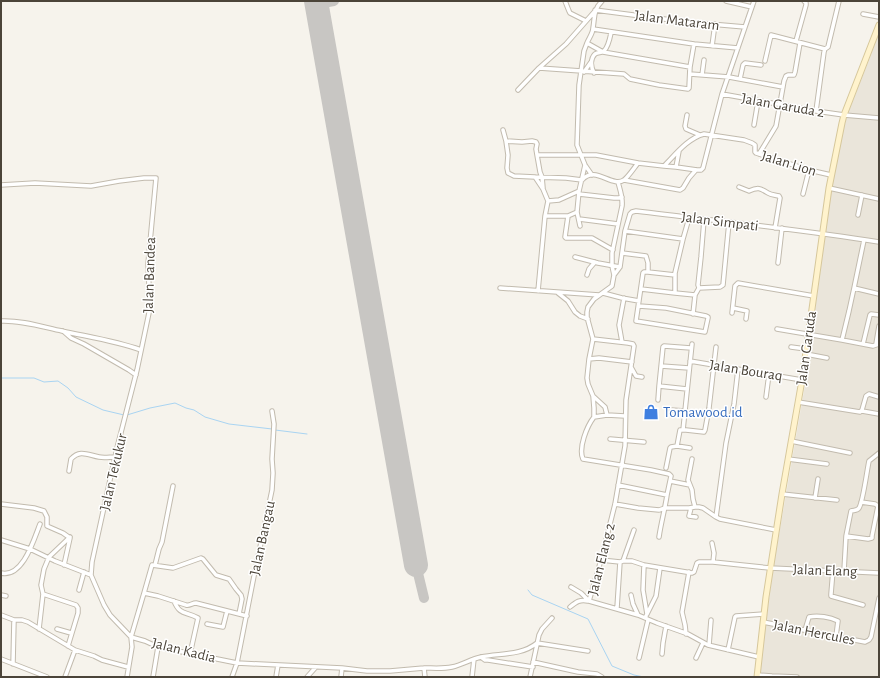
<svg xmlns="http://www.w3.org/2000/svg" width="880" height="678" font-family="'Alegreya Sans',sans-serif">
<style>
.residential{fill:#eae5da}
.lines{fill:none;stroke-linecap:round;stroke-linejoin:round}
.stream{stroke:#a9d4f2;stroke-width:1}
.taxiway{stroke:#c8c6c3;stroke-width:10}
.runway{stroke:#c8c6c3;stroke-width:24}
.street-casing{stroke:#c2bbae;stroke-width:5.5}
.secondary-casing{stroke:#d6c79b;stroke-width:7}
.street{stroke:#fff;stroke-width:3.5}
.secondary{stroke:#fff3cd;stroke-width:5}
.labels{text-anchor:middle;stroke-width:3;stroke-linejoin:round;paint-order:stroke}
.street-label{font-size:15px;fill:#4b4439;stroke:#fff}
.shop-label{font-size:15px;fill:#366cbe;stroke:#fff;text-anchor:start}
</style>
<rect width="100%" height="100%" fill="#f6f3ec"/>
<path class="residential" d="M879 31V677H759L772 575 805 385 832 185 844 126 848 113 871 55Z"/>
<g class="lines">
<path class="stream" d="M1 378H34L44 382 58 381 68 388 76 397 103 410 124 415
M127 415 150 408 175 403 186 408 194 410 205 417 229 424 272 429
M275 430 307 434
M528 590 532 595 588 619 612 666 634 675 644 677"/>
<path class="taxiway" d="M317 4 334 1
M416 565 424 598"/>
<path class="runway" d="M316 1 416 565"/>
<defs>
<path id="street" d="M565 1 569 11 570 13 586 21
M602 1C593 10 595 17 593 28 593 33 589 38 587 43L603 52 690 67
M726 1 752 7
M595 10 687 22 745 27
M863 14 879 17
M593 29 694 44 738 48
M796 41 806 5V3L804 1
M587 43 584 51 579 85 577 145 585 165 592 175
M712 46 715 24
M765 61 771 35 825 49
M539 68 566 44 595 11
M584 72 591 62
M594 73C591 67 590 59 595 54 598 52 602 53 604 51 608 47 610 38 611 33
M690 74 729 77 783 87
M702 75 704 60
M740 79 743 65 745 63 761 65
M518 90 539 68 624 74 630 79 659 85 688 89 689 88 690 67 694 44
M722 94 816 111 844 115 879 118
M816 111 824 52 825 49 828 47 839 1
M687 115 685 126 686 129 700 135
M754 125 758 101
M503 130 506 141
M679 151 676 167 697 170H701L703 168 722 94 754 1
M759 154 776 126 784 81 786 76 788 75H794L795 72 800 43
M537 155 540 172 542 177 543 188
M664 166 676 167
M535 177 566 178 582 180
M582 180C595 165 612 188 624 180 629 176 634 168 638 163L664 166C675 155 688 138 704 134L744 140 752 143 755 145V152L756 153 809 170 831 175
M624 180 680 190 683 188 689 178 696 170
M1 185 35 183 91 186 119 181 144 178H156L148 264 150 308 137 370 117 448 92 562 91 575 104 605 110 615 131 637 132 647 127 677
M739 187 749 191C758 187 760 188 768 193 771 195 775 195 779 196L780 198 775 228
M829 188 879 199
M579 191 559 200 548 201 543 189 535 177 514 176 508 173 507 168 508 155 506 141 522 142 532 141 536 142 537 144 536 149 537 155H596L638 163
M579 194 614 198H619L622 197
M803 194 809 170
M577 212 580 226
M858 215 862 195
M545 216H568L577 212 579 191 585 165
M568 216 565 237 566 238H592L613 250
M579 219 618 224
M625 231 683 239
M864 240 854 288 879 294
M622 253 646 256 648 263V272
M575 257 598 263 620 267
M778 263 782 228
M587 275 589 269 595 262
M614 275 612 266V253L622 206C623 197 620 190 618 182
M500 288 599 295
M699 288 698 285 701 257 704 220
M641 289 675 293V273L683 239 689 218
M538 291 545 216 548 201
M558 293 568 301 575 312 580 316 588 319
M603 293 622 298 639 301
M675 293 695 295 699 288 720 287 723 285 729 222
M639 306 666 308 706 316 708 317V318L705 332 636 321 643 273 644 272H648L675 275
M733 308 747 311 746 319
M732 313 735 286 738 283 814 296
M693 314 695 295
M1 321C21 320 43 327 62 331 89 337 116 341 141 350
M777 329 842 340 873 346 879 344
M63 331 71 338 84 344 129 370 136 375
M593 339 628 343 633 344 634 346 626 400 625 446 615 504 601 560 589 601 638 615 657 623 688 634 708 645 759 657
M842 340 849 311 854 288
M622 342 619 325 624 298
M863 344 870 315 871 314 879 315
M876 344 879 326
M791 347 806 349
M806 354 827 358
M589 359 599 358 632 362
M690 361 802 380
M661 366 689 368
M631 367 636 376 642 377
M687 389 659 386 663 347 664 346 691 348
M593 396 594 408V417L607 415
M766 397 769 374
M658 400 659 386
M798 402 860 412 862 410 866 396 869 394 879 397
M671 410 685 411
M862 411 879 414
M625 416 607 415 605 407 593 396 588 384 587 378 589 359 593 339 587 317V312L588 307 594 299 612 286 614 275 620 267 625 231 630 214 632 212 636 211C717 221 798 229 879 242
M594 417C587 426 578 448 583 459L651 470 669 474 671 476 667 495
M683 430 692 344
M610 439 644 442
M791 441 850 453
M690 448 677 446 680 430H686L704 432 705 430 709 408 716 347
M692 459 688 480 692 490 693 499 695 507
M788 459 827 464
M666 468 670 448 671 447 677 446
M69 471 71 459C80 449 88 455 99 457 104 458 110 457 115 457
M670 481 690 485
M618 485 667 495C665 509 661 523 659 537
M782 494 837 500
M815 498 818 479
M1 504 34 508 44 511 47 517V526L63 533 70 538 64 565
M615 504 638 508 659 510 665 508H689L695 507H699L703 508 716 517 720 519 776 530
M691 508 689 516 696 517
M716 517 726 443 734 404 738 369
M846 536 868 539 872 538V536L878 506 875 504 861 502
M1 540 30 549 55 561 91 575
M712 543 714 553 713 562
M601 560 620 562 623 561H632L644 565 692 573 694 572 697 563 699 562H713L770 568 879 573
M623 561 634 530
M155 565 159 549 162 542 173 486
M644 565 643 590 647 614
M833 570 831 594V596L863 605
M844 571 846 536 851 511C854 510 857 511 859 508 863 502 867 470 869 461L879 453
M1 573C23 578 34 539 40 524
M571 587 581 593 589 601
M79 590 84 572
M144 593 152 565 173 568 201 558 203 559 216 575 229 579 236 589 241 595 242 599 239 614
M43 594 76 605 78 608V613L68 646
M1 595 6 596
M631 595 633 604 638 615
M174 601C180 616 186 611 198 618L190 654
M570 607C576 602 580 599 588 601
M617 608 620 562
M1 615 14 620H22L28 622 75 650 94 656 102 660 128 667
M247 616 196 603C192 603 190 606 186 605L158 596 144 593 131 637 145 641 158 647 237 663 342 668 367 671H390L424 668
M645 618 656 596 660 568
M763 622 865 642 869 640 871 637 879 598
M207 624 223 627 227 611
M39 629 43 594 41 585 44 569 49 557 70 537
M57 629 71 633
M805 630 809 617C818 615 830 617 838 621L836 636
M686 634 685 625 682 612 689 572
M709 645 711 620
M728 650 735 617 736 616 764 614
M662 654 663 643 666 626
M481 657 485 660H488L533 667
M639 658 648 620
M696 658 703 643
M1 659 47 677
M533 662 578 672 597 674 602 677
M13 664 14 620
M757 675 772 676 797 677
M65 677 75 650
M153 677 158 647
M232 677 237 663 254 576 272 490 273 473 272 459 274 424 272 411
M276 677 278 665
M307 677 316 667
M341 677 342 668
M425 677 424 668C433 668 443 669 452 667 462 665 471 659 481 657 499 653 521 656 537 643L588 651
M472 677 474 659
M530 677 539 635 542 629 552 618"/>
<path id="secondary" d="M757 677 766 597 782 494 802 380 829 188 842 123 844 115 879 25"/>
</defs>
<use href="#street" class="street-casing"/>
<use href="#secondary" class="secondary-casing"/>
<use href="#street" class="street"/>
<use href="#secondary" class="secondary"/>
</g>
<defs>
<symbol id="shop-bare" viewBox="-9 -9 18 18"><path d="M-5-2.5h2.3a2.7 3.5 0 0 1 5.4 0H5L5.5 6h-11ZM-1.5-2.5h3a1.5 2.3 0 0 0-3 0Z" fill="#3f7fe0" stroke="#fff" stroke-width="2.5" paint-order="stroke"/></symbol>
</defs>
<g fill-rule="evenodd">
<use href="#shop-bare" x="640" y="401" width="22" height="22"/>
</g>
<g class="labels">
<g class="street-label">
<text transform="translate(677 20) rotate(7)" y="5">Jalan Mataram</text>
<text transform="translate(783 105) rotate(10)" y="5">Jalan Garuda 2</text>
<text transform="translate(789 163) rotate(17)" y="5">Jalan Lion</text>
<text transform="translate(720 221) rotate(7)" y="5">Jalan Simpati</text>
<text transform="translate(149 275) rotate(-88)" y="5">Jalan Bandea</text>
<text transform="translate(806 348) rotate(-82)" y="5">Jalan Garuda</text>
<text transform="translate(746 370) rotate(9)" y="5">Jalan Bouraq</text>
<text transform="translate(113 472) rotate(-77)" y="5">Jalan Tekukur</text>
<text transform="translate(262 538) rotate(-78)" y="5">Jalan Bangau</text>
<text transform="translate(601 559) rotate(-76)" y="5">Jalan Elang 2</text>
<text transform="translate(825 570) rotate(2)" y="5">Jalan Elang</text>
<text transform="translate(814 632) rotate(11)" y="5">Jalan Hercules</text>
<text transform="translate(184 650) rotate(14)" y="5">Jalan Kadia</text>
</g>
<g class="shop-label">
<text x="663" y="417">Tomawood.id</text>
</g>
</g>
<rect width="880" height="678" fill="none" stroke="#4b4439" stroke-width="4"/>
</svg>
